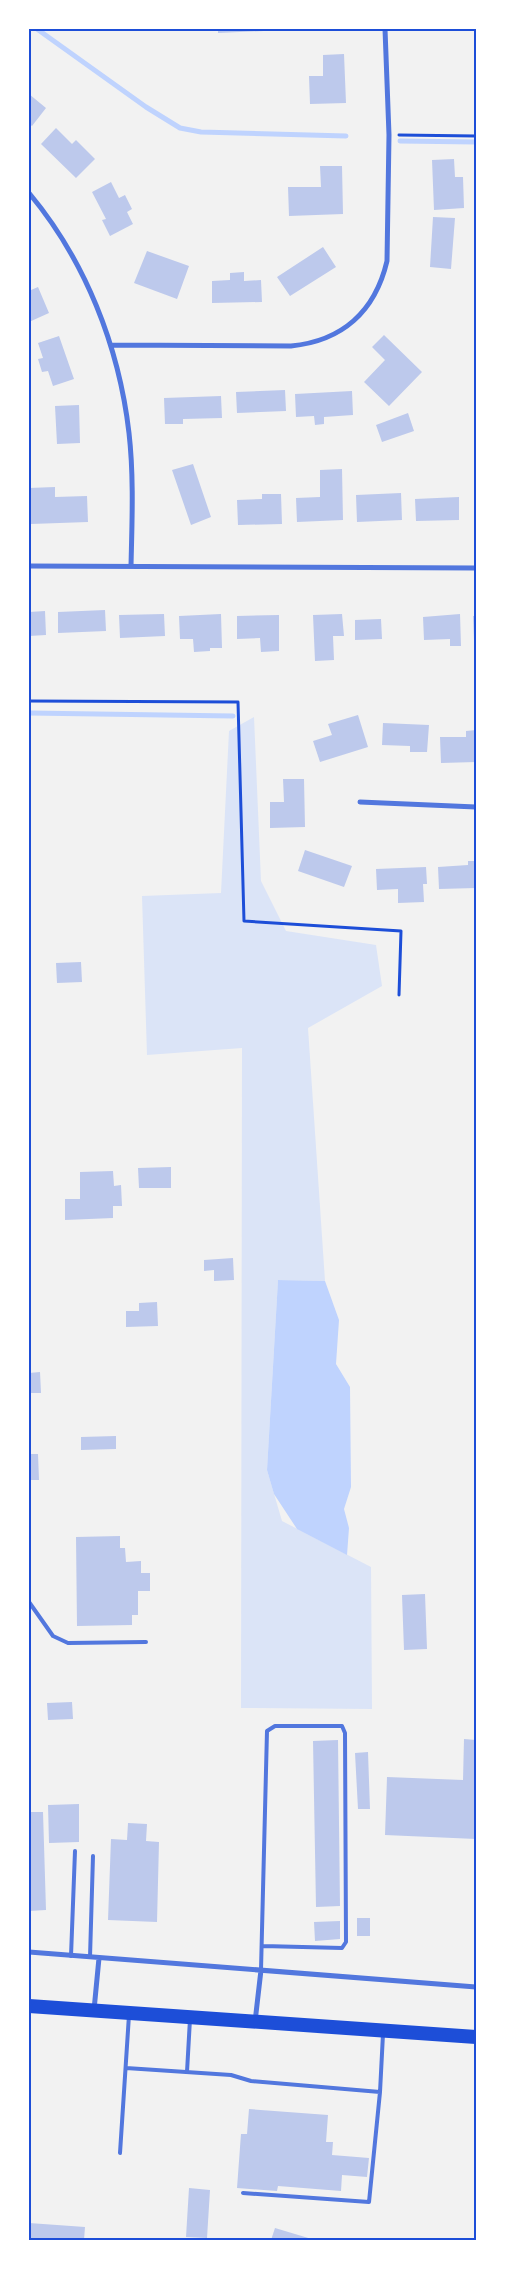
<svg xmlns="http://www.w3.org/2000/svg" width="505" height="2269" font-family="'PT Sans Narrow',sans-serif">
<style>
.green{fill:#dbe4f7}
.water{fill:#bfd3fe}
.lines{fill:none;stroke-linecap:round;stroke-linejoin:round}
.stream{stroke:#bfd3fe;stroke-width:5}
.building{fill:#bdc9ec}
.path{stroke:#1d4ed8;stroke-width:3}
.service{stroke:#5277de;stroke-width:4}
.minor{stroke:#5277de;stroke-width:5}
.trunk{stroke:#1d4ed8;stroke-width:14}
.neatline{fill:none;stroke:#1d4ed8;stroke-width:2}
</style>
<rect width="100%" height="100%" fill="#f2f2f2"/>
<path class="green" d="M254 717 261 881 286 931 376 945 382 986 308 1028 325 1281 278 1280 267 1470 282 1521 371 1567 372 1709 241 1708 242 1048 147 1055 142 896 221 893 229 731Z"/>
<path class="water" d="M278 1280 325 1281 339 1320 336 1364 350 1387 351 1487 344 1509 349 1528 347 1555 297 1529 274 1494 267 1470Z"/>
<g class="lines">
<path class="stream" d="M37 29 146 107 180 128 201 132 346 136
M400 141 476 142
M29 713 233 716"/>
</g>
<path class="building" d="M218 29H264V31L218 33Z
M344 54 346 103 310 104 309 76H323V55Z
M29 94 46 108 32 126 29 124Z
M56 128 72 144 76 140 95 159 76 178 41 144Z
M454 159 455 177H463L464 208 434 210 432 160Z
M320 166H342L343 214 289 216 288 187H321Z
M111 182 119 198 125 195 132 209 127 212 133 224 110 236 102 220 106 219 92 192Z
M433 217 455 218 451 269 430 267Z
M323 247 336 267 290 296 277 277Z
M147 251 189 266 177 299 134 283Z
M244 272V281L261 280 262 302 212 303V281L230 280V273Z
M29 285 31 290 38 287 49 313 29 322Z
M384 335 422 372 389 406 364 382 385 360 372 347Z
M59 336 74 379 53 386 48 371 42 372 38 359 43 358 38 343Z
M285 390 286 411 237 413 236 392Z
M352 391 353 415 324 417V424L315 425 314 416 296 417 295 394Z
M221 396 222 418 183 419V424H165L164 398Z
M79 405 80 443 57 444 55 406Z
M408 413 414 431 382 442 376 425Z
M193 464 211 517 191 525 172 470Z
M342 469 343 520 297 522 296 498 320 497V470Z
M55 487V497L87 496 88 522 31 524 29 488Z
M401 493 402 520 357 522 356 495Z
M262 494H281L282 524 238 525 237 500 262 499Z
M459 497V520L416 521 415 499Z
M105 610 106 631 58 633V612Z
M45 611 46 635 29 636V612Z
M164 614 165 636 120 638 119 615Z
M221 614 222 648H210V651L194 652 193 639H180L179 616Z
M342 614 344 636H333L334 660 315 661 313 615Z
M460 614 461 646H450V639L424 640 423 617Z
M279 615V651L261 652 260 638 237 639V616Z
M473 616H476V640H474Z
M381 619 382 639 355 640V620Z
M358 715 368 747 320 762 313 741 332 735 328 724Z
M383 723 429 725 427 752H410V746L382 745Z
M476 730V762L441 763 440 737H466V731Z
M283 779H304L305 827 270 828V802H284Z
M305 850 352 866 344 887 298 871Z
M468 861H476V888L439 889 438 867 468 865Z
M426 867 427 884H423L424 902 398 903V889L377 890 376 869Z
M81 962 82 982 57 983 56 963Z
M171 1167V1188H139L138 1168Z
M113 1171 114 1186 121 1185 122 1206H113V1218L65 1220V1199H80V1172Z
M233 1258 234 1280 214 1281V1270L204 1271V1260Z
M157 1302 158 1326 126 1327V1311H139V1303Z
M40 1372 41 1393H29V1373Z
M116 1436V1449L81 1450V1437Z
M29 1454H38L39 1480H29Z
M120 1536V1548H125L126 1562 141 1561V1573H150V1591H138V1615H132V1625L77 1626 76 1537Z
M425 1594 427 1649 404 1650 402 1595Z
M72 1702 73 1719 48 1720 47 1703Z
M464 1739 476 1740V1839L385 1835 387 1777 463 1780Z
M338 1740 340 1906 316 1907 313 1741Z
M368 1752 370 1809H358L355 1753Z
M79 1804V1842L49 1843 48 1805Z
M29 1812H43L46 1910 29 1911Z
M128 1823 147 1824 146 1841 159 1842 157 1922 108 1920 111 1839 127 1840Z
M357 1918H370V1936H357Z
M340 1921V1939L315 1941 314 1922Z
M249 2109 328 2115 326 2142H333L332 2155 369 2158 367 2177 342 2175 341 2191 278 2186 277 2191 237 2188 241 2134H247Z
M189 2188 210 2190 207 2238 186 2237Z
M29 2223 85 2227 84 2240H29Z
M275 2228 315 2240H271Z"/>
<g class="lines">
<path class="path" d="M399 135 476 136
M29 701 238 702 244 921 401 931 399 995"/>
<path class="service" d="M29 1602 53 1636 68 1643 146 1642
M71 1956 75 1851
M90 1957 93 1856
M261 1970 267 1731 275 1726H342L345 1733 346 1942 342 1948 263 1946
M126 2068 231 2075 251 2081 380 2092
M187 2072 190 2019
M120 2153 129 2015
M243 2193 369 2202 380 2092 383 2034"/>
<path class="minor" d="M29 193C85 260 119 346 129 433 134 477 132 522 131 566
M111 345 291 346C342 341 375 312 387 261L389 135 385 29
M29 566 476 568
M360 802 476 807
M29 1952 476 1987
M94 2010 99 1958
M255 2022 261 1970"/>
<path class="trunk" d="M29 2006 476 2037"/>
</g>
<rect width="505" height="2269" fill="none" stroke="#ffffff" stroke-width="60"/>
<rect x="30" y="30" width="445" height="2209" class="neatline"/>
</svg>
